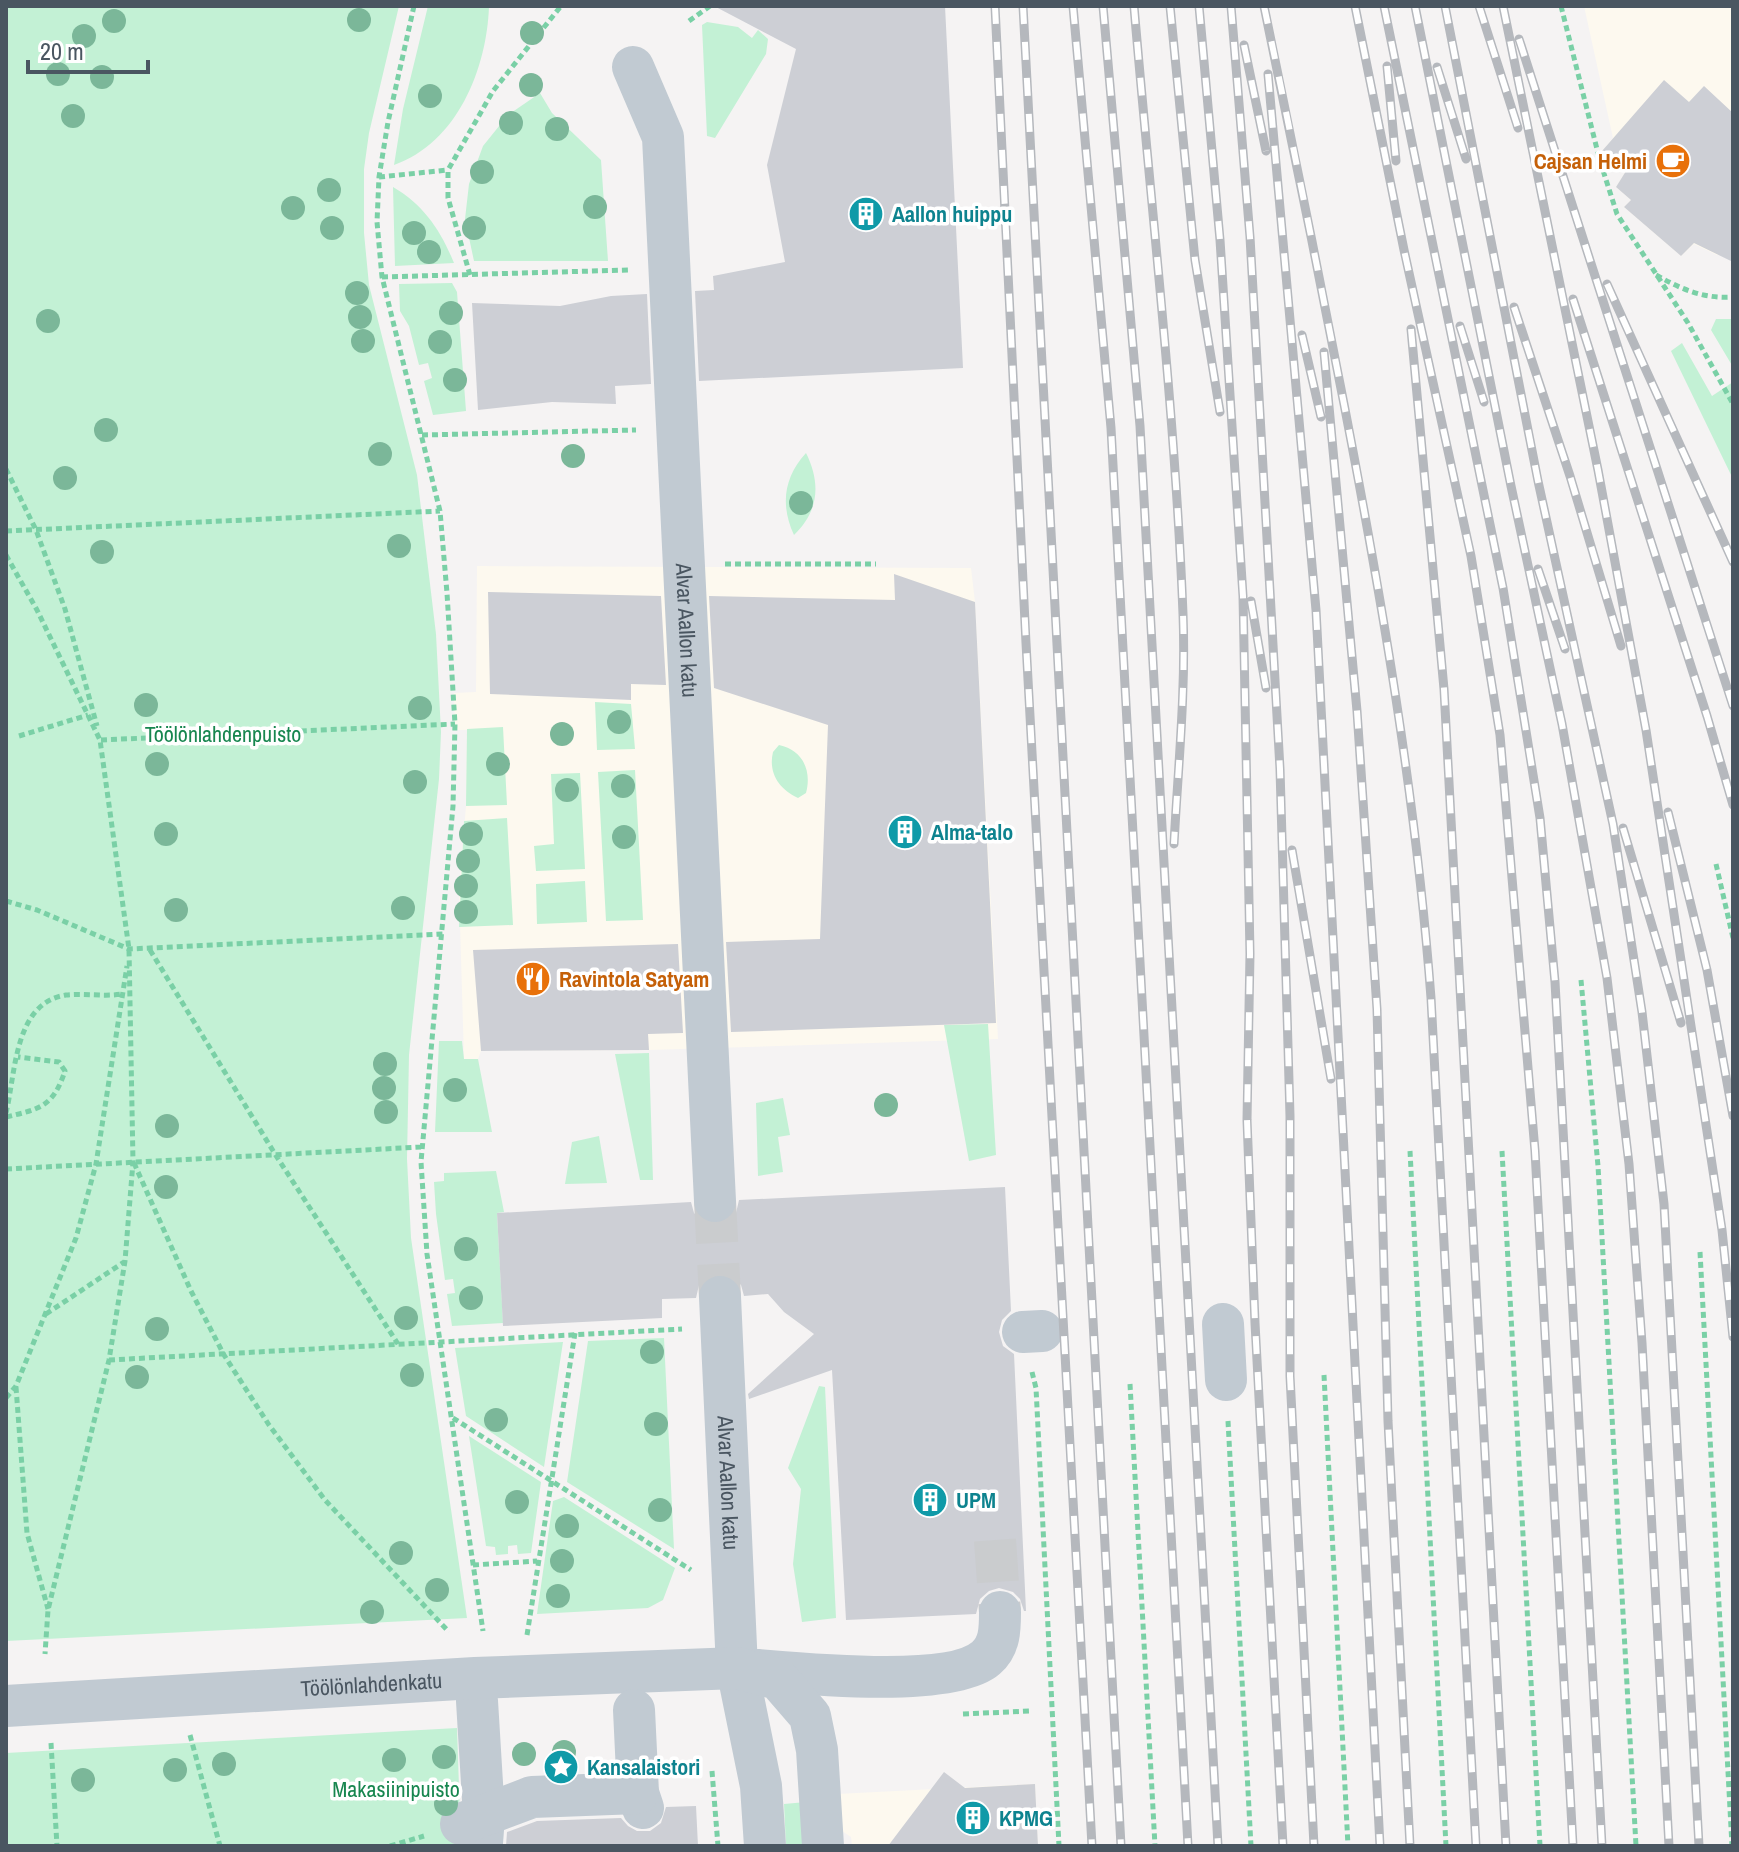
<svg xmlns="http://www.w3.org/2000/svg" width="1739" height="1852" font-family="'Archivo Narrow',sans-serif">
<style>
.commercial{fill:#fdf9ef}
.green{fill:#c3f1d5}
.building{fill:#cdcfd5}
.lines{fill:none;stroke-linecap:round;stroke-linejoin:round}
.minor-tunnel{stroke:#caccce;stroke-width:42;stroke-dasharray:42 21;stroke-linecap:butt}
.path{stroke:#7ad0a6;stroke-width:5;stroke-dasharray:6 4;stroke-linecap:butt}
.minor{stroke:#c1cad2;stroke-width:42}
.rail-casing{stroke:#b5b8bd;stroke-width:9}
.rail{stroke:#fff;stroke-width:6;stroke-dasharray:18;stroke-linecap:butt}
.tree{fill:#7bb799}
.labels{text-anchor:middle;stroke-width:7;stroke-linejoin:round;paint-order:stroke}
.food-label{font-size:22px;font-weight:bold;fill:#c56008;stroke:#fff;text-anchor:end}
.culture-label{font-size:22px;font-weight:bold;fill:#0d838f;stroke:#fff;text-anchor:start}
.street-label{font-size:22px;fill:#4a5661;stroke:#fff}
.park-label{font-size:22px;fill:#17864f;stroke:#fff}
</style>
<rect width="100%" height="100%" fill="#f5f3f3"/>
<path class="commercial" d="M1584 6H1733V255H1717L1694 244 1681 256 1624 207 1631 200 1616 187 1626 171 1602 151 1613 138Z
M477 566 971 568 975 602 998 1039 649 1050 481 1051 478 1059H464L459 890 466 806 467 730H455L454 693 476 692Z
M1035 1784 1038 1846H852L851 1837 839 1829 837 1794Z"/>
<path class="green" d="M6 6H399L369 133 364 169V233L369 285 417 475 436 634 441 732 439 779 409 1055 407 1159 411 1238 467 1618 6 1641Z
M428 6H489C487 69 457 143 394 165L403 109Z
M707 22 738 27 752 38 758 30 768 39 766 54 715 138 707 136 702 25Z
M540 93 552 113 601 160 608 261H474L465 219 469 184 483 146 508 115Z
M393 187C424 205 441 231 454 263L395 266Z
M452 283 457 292 466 411 433 415 424 381 432 378 428 363 419 365 409 326 400 311 399 284Z
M1716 319H1733V367L1711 330Z
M1682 343 1712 396 1733 382V479L1671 351Z
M806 453C821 483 819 511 794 535 780 505 784 477 806 453Z
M595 702 631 704 635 749 597 750Z
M503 727 507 805 466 806 467 729Z
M779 745C803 750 812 771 806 793L798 798C779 789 768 773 773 752Z
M635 770 643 920 606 921 598 772Z
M580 773 585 869 536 871 534 846 554 844 551 774Z
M507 818 513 925 459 927 464 821Z
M585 881 587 922 537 924 536 884Z
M988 1024 996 1155 969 1161 944 1025Z
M439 1041H462L464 1059H478L492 1132H435Z
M649 1053 653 1180H640L615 1054Z
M783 1098 790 1135 778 1137 783 1172 758 1176 756 1103Z
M599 1136 607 1183 565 1184 572 1142Z
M496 1171 504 1212 497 1213 503 1323 452 1326 447 1294 455 1293 453 1279 445 1280 436 1214 434 1182 444 1181V1173Z
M664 1338 674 1549 567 1482 588 1341Z
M563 1342 544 1467 466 1416 455 1348Z
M819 1386 825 1387 836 1618 802 1622 793 1564 801 1489 788 1468Z
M469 1436 541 1482 531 1553 518 1554 517 1545 508 1546V1554L496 1555 495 1547 486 1546Z
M564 1497 675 1568 663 1600 648 1608 537 1614 553 1501Z
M457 1728 461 1846H6V1753Z
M806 1802 809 1846H786L784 1804Z"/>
<path class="building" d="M714 6H945L963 368 699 381 695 291 714 290 713 276 785 262 767 165 796 49Z
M1664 80 1689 102 1704 86 1733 113V262L1694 243 1681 256 1624 207 1631 200 1616 187 1626 171 1602 151Z
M647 294 651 384 615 386 616 404 552 402 478 410 472 303 560 306 611 296Z
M894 574 975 602 996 1023 731 1032 726 942 820 939 828 725 714 688 709 596 895 600Z
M488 592 661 596 666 685 631 684V700L490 694Z
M678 944 683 1033 648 1034 649 1050 481 1051 473 950Z
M1005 1187 1011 1311 1002 1320 999 1332 1003 1346 1014 1354 1026 1611H1024L1020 1599 1013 1592 999 1588 989 1591 980 1599 976 1614 846 1620 832 1370 749 1399 748 1394 814 1334 784 1312 768 1294 744 1296 741 1285 732 1276 718 1273 706 1277 699 1285 696 1298 662 1299V1318L503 1326 497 1213 691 1202 694 1213 703 1222 717 1225 727 1222 736 1213 739 1200Z
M944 1772 965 1788 1035 1784 1038 1846H888Z
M696 1806 698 1846H506L507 1832 537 1821 621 1818 628 1826 637 1831H650L661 1823 666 1807Z"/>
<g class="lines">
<path class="minor-tunnel" d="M715 1201 720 1297
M995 1540 1000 1612"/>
<path class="path" d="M414 6 388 122 379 177 377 222 382 277 440 511 447 593 455 724 453 806 421 1162 427 1254 483 1631
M1561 6 1600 161 1617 214 1688 323 1733 404
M689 21 710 6
M379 177 448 170
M470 275 448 198V170L493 91 561 6
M1656 275C1681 289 1703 299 1733 297
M382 277 628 270
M422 435 636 430
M6 469 36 530 65 609 97 726
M6 531 440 511
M6 555 37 610 100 740 129 949 133 1162 125 1261 109 1360 48 1610 45 1654
M725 564H876
M19 736 88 715
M101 740 455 724
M1716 864 1733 938
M6 901 37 910 129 949 443 934
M150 950 275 1154 398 1344
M1581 980 1598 1166 1636 1846
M6 1113C16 1072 14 1003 66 995 85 993 104 997 122 994
M6 1117C40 1109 53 1107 65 1071L59 1062 18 1057
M1410 1151 1446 1846
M1502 1151 1540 1846
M134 1163 191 1291 224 1355 269 1425 325 1500 449 1632
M6 1169 421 1147
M1700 1252 1732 1846
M46 1314 124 1262
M109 1360 682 1329
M1032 1372 1036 1388 1059 1846
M1324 1375 1348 1846
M1130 1384 1155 1846
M16 1387 27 1533 48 1609
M6 1398 16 1386 76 1238 96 1164 127 966
M453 1418 691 1570
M1228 1421 1251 1846
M473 1565 537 1561
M527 1635 575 1333
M963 1714 1031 1711
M190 1735 220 1846
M51 1743 57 1846
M712 1771 718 1846
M390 1846 424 1836"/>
<g class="minor">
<path id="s1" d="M633 67 663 137 715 1201"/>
<path id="s2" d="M720 1297 737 1668 761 1786 765 1846"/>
<path d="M1223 1324 1226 1380"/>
<path d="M1023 1332 1042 1331"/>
<path d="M758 1670C804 1674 952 1688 986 1658 1000 1646 1000 1629 1000 1612"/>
<path d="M477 1701 484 1816 482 1843"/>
<path id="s3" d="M6 1706 475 1678 737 1668 778 1679 810 1716 817 1750 823 1846"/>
<path d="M634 1710 638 1793 643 1808"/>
<path d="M461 1824 532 1797 638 1793"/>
</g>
<defs>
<path id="rail" d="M995 6 1026 643 1092 1846
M1023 6 1121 1846
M1073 6 1111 428 1188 1846
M1103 6 1140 426 1218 1846
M1134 6C1151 208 1175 411 1183 614 1186 691 1178 768 1174 844
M1170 6 1195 260 1220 412
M1199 6 1220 240 1243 596 1250 954 1247 1120 1255 1323 1283 1846
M1231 6 1250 237 1280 769 1290 1116V1376L1314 1846
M1264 6C1292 139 1318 271 1344 404 1382 601 1416 798 1431 998L1476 1846
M1355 6 1404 250 1471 556 1500 735 1535 1151 1573 1846
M1384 6 1503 588 1540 818 1555 982 1602 1846
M1415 6 1511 486 1562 724 1607 978 1629 1164 1642 1343 1669 1846
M1445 6 1538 481 1613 824 1642 1012 1664 1204 1699 1846
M1479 6 1518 128
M1503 6 1598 470 1646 730 1722 1230 1733 1337
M1519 39 1733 706
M1244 45 1266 151
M1387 66 1396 161
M1437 67 1466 159
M1268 74 1316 610 1380 1846
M1607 284 1733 562
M1573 299 1707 716 1733 805
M1514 307 1570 476 1621 646
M1460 326 1484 402
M1411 329 1444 689 1506 1846
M1302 335 1321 417
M1324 352 1357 711 1377 1009 1388 1421 1410 1846
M1538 569 1565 649
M1251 601 1266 688
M1668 812 1707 970 1733 1116
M1623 828 1681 1023
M1292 850 1331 1079"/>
</defs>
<use href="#rail" class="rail-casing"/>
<use href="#rail" class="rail"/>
</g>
<g class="tree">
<circle cx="359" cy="20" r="12"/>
<circle cx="114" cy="21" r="12"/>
<circle cx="532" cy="33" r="12"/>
<circle cx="84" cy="36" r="12"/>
<circle cx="58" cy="74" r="12"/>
<circle cx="102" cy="77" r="12"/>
<circle cx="531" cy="85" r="12"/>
<circle cx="430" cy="96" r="12"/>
<circle cx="73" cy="116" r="12"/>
<circle cx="511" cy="123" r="12"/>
<circle cx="557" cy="129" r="12"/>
<circle cx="482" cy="172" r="12"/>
<circle cx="329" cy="190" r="12"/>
<circle cx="595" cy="207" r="12"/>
<circle cx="293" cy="208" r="12"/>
<circle cx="332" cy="228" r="12"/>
<circle cx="474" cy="228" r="12"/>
<circle cx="414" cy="233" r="12"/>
<circle cx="429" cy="252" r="12"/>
<circle cx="357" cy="293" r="12"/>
<circle cx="451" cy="313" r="12"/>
<circle cx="360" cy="317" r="12"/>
<circle cx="48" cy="321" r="12"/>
<circle cx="363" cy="341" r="12"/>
<circle cx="440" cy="342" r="12"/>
<circle cx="455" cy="380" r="12"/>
<circle cx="106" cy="430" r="12"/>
<circle cx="380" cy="454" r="12"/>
<circle cx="573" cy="456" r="12"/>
<circle cx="65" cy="478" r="12"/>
<circle cx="801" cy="503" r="12"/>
<circle cx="399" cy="546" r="12"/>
<circle cx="102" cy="552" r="12"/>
<circle cx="146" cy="705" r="12"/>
<circle cx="420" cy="708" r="12"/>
<circle cx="619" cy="722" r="12"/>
<circle cx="562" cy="734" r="12"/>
<circle cx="157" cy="764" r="12"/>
<circle cx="498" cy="764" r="12"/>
<circle cx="415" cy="782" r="12"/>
<circle cx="623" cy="786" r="12"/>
<circle cx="567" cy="790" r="12"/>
<circle cx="166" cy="834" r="12"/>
<circle cx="471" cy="834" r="12"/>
<circle cx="624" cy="837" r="12"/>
<circle cx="468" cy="861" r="12"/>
<circle cx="466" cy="886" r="12"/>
<circle cx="403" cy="908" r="12"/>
<circle cx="176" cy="910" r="12"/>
<circle cx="466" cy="912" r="12"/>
<circle cx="385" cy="1064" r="12"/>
<circle cx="384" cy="1088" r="12"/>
<circle cx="455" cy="1090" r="12"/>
<circle cx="886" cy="1105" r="12"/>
<circle cx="386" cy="1112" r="12"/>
<circle cx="167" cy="1126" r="12"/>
<circle cx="166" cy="1187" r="12"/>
<circle cx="466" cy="1249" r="12"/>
<circle cx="471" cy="1298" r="12"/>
<circle cx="406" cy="1318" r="12"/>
<circle cx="157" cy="1329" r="12"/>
<circle cx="652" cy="1352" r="12"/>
<circle cx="412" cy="1375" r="12"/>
<circle cx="137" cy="1377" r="12"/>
<circle cx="496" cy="1420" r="12"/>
<circle cx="656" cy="1424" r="12"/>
<circle cx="517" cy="1502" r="12"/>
<circle cx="660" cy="1510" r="12"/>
<circle cx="567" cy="1526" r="12"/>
<circle cx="401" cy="1553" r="12"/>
<circle cx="562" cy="1561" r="12"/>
<circle cx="437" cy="1590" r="12"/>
<circle cx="558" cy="1596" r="12"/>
<circle cx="372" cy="1612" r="12"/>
<circle cx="564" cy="1752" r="12"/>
<circle cx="524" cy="1754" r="12"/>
<circle cx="444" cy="1757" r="12"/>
<circle cx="394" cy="1760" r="12"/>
<circle cx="224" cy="1764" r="12"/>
<circle cx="175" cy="1770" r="12"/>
<circle cx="83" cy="1780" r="12"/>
<circle cx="446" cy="1804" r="12"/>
</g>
<defs>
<symbol id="cafe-disc" viewBox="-11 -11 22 22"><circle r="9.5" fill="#e8710a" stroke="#fff"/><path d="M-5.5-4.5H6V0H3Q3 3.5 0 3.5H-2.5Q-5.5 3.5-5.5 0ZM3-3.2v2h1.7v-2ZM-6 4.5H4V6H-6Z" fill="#fff"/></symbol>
<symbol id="building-disc" viewBox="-11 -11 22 22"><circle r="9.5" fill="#0f9aa8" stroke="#fff"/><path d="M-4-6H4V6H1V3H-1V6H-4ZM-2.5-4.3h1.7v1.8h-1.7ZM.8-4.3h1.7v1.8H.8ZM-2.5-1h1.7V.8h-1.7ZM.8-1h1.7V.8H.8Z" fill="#fff"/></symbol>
<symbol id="restaurant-disc" viewBox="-11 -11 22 22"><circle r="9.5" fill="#e8710a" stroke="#fff"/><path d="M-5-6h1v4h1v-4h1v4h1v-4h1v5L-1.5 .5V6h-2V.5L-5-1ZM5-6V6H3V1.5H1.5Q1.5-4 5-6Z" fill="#fff"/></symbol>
<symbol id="sight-disc" viewBox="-11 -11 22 22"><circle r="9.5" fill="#0f9aa8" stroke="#fff"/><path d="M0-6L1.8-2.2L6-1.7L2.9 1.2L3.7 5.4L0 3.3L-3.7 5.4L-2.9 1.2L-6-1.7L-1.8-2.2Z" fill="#fff"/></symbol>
</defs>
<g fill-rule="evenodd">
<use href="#cafe-disc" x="1653" y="141" width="40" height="40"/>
<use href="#building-disc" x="846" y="194" width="40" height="40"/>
<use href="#building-disc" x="885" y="812" width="40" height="40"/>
<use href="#restaurant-disc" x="513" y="959" width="40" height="40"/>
<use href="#building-disc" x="910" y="1480" width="40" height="40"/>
<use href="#sight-disc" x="541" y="1747" width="40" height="40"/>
<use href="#building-disc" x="953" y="1798" width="40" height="40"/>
</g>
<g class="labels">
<g class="food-label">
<text x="1647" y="169">Cajsan Helmi</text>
<text x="559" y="987" text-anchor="start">Ravintola Satyam</text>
</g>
<g class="culture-label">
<text x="892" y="222">Aallon huippu</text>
<text x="931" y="840">Alma-talo</text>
<text x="956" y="1508">UPM</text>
<text x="587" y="1775">Kansalaistori</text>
<text x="999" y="1826">KPMG</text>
</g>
<g class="street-label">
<text dy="8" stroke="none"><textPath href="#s1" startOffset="570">Alvar Aallon katu</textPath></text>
<text dy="8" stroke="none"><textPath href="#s2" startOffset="186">Alvar Aallon katu</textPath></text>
<text dy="8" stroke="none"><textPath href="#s3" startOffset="366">Töölönlahdenkatu</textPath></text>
</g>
<g class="park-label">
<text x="223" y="742">Töölönlahdenpuisto</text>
<text x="396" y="1797">Makasiinipuisto</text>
</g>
</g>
<rect width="1739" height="1852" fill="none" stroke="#4a5661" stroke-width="16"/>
<path d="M28 60v12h120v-12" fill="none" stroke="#4a5661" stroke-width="4"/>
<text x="40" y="60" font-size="24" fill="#4a5661" stroke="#ffffff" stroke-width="6" paint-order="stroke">20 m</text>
</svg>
